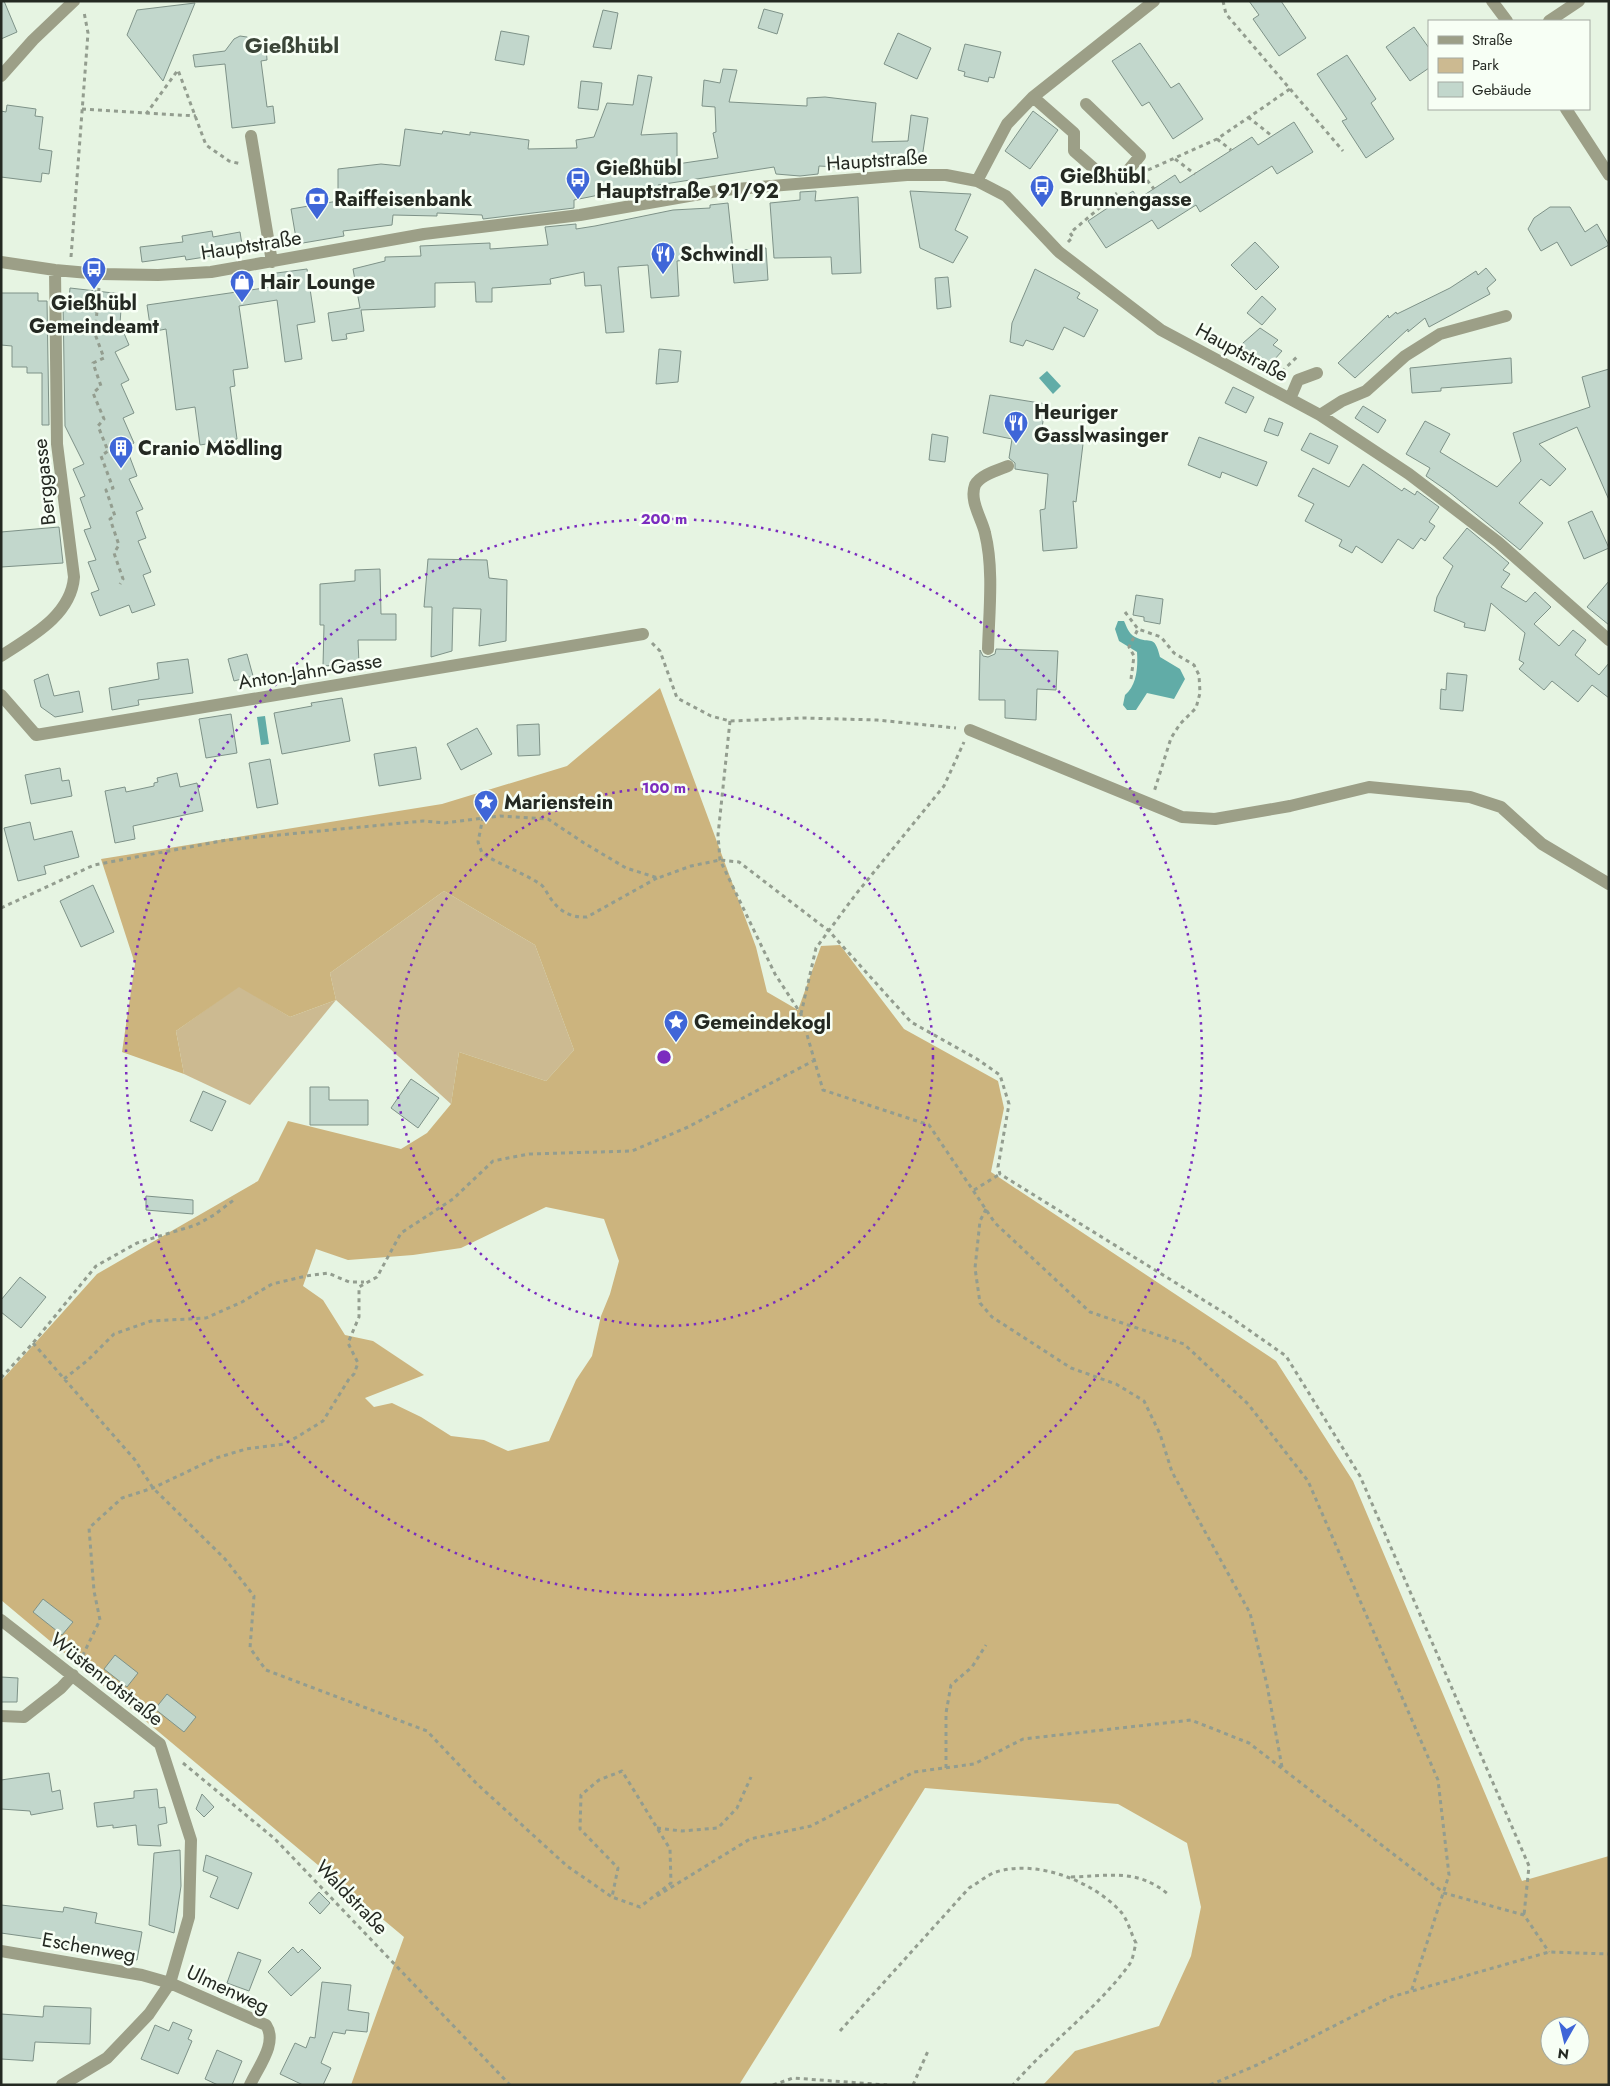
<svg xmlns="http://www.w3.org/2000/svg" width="1610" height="2086" font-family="Jost,sans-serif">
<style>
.green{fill:#ccba91}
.forest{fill:#ccb47e;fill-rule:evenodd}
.water{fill:#61aca7}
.building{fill:#c2d7cc;stroke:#7e9288}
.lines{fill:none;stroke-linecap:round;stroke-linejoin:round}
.path{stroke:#939d8f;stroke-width:3;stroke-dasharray:4 4;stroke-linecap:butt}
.minor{stroke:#9c9f87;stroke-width:12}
.ring{fill:none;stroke:#7b2cbf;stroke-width:2.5;stroke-dasharray:2.5 5}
.labels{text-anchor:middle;stroke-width:5;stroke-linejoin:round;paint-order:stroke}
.street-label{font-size:20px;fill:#242922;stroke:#f7fff5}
.poi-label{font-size:20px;font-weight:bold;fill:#242922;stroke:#f7fff5;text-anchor:start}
.quarter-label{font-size:22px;font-weight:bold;fill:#3b4538;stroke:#f7fff5}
.centre{fill:#7b2cbf;stroke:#f7fff5;stroke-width:2.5}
.ring-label{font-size:15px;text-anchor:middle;font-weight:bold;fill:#7b2cbf;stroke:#f7fff5;stroke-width:5;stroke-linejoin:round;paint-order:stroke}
</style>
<rect width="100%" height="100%" fill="#e6f4e2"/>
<path class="green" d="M444 891 535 945 574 1050 546 1081 459 1052 451 1104 336 1000 250 1105 184 1074 176 1031 239 986 290 1017 336 1000 330 973Z"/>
<path class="forest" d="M660 688 756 947 767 992 798 1010 821 946 840 945 904 1029 998 1081 1004 1108 991 1172 1276 1361 1353 1481 1522 1881 1609 1856V2085H1043L1075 2051 1159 2026 1191 1956 1201 1907 1187 1843 1118 1804 925 1788 739 2085H351L404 1937 1 1600V1381L97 1274 258 1181 288 1121 401 1149 427 1133 451 1104 459 1052 546 1081 574 1050 535 945 444 891 330 973 336 1000 290 1017 239 987 176 1031 184 1074 122 1052 135 964 101 859 442 804 567 766ZM546 1207 604 1219 619 1261 610 1294 601 1316 592 1356 576 1380 549 1441 508 1451 484 1440 451 1436 421 1417 392 1403 374 1407 365 1398 424 1375 373 1341 345 1335 323 1300 303 1286 316 1249 348 1260 413 1255 461 1248ZM1550 2026H1580V2056H1550Z"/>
<path class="water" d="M1047 371 1061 386 1053 394 1039 378Z
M1118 621H1124C1127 627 1128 633 1135 637 1151 645 1154 633 1160 657L1180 669 1185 679 1174 699 1147 693 1136 710H1127L1123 705 1125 695C1137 685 1138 667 1137 652L1119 641 1115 629Z
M265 716 269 744 261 745 257 717Z"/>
<path class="building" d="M1 1H4L17 32 1 39Z
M1249 1H1281L1306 38 1279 56 1253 19 1259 15Z
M195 3 163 81 127 35 137 10Z
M764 9 783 14 777 34 758 28Z
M603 10 618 13 611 49 593 47Z
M1414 27 1429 48V68L1410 81 1386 47Z
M501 31 529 36 524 65 495 60Z
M898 33 931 48 917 79 884 64Z
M240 36 247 37 260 47 266 46 267 60 261 61 267 107 273 106 275 123 232 128 225 64 195 67 193 55 225 51 234 39Z
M1140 43 1171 88 1179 83 1203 119 1173 139 1149 102 1142 106 1112 61Z
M965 44 1001 52 994 78 989 77 988 82 964 76 965 72 958 70Z
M1347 55 1376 99 1371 103 1394 139 1366 158 1342 121 1347 119 1317 74Z
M723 69 737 70 729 102 807 106V98L825 97 876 103 872 142 908 141 911 115 928 118 922 158 887 156 888 166 855 168 819 166 818 174 800 176 776 174 774 167 658 185V188H619V191L574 200V208L483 219 482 215 437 213V216L393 215 392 225 343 231 344 236 297 244 291 209 338 201V169L381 164 400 166 405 129 442 134 443 131 470 135V132L529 140 528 149 577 148 576 140 594 137 607 103 633 105 638 75 652 77 641 135 677 133V164L718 158 713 133 716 132 715 107 702 106 704 80 720 83Z
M581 81 602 83 598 110 578 108Z
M7 105 36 109 35 116 43 117 39 149 52 151 49 174 42 173 41 182 1 177V111L6 112Z
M1033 111 1058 130 1030 169 1005 151Z
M1294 122 1313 152 1277 174 1272 166 1200 212 1196 205 1158 229 1152 220 1106 248 1088 221 1133 191 1138 199 1175 175 1180 183 1252 137 1258 145Z
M816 191 815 201 858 197 861 273 832 274 831 257 774 258 770 203 800 200V192Z
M910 191 971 194 955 230 968 237 953 263 920 248Z
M728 203 733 250 702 253 703 258 677 261 679 296 651 298 648 265 618 267 624 332 606 333 601 285 585 286 584 272 550 279 551 284 492 288V302H476L475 282 435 283V307L361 310 364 331 346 334 347 339 332 341 328 313 360 308 353 269 385 261V257L421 256 420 246 490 243V249L548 245 545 227 576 224V229L595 226 673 210 710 208V205Z
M1550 207H1570L1585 232 1597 224 1609 245 1571 266 1557 242 1541 251 1528 229 1534 218Z
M212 231 213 237 240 232 243 251 186 260 185 256 142 262 140 247 183 242 182 236Z
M1255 242 1279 267 1256 290 1231 265Z
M766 248 768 280 734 283 731 251Z
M1486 268 1496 280 1487 288 1490 294 1429 327 1425 318 1408 332V329L1355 378 1338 363 1388 315 1389 318 1396 312 1397 314 1450 288 1476 271 1478 275Z
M307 269 315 322 297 325 302 359 285 362 277 300 239 306 248 368 233 370 235 386 230 387 237 439 200 445 195 407 176 410 166 329 151 332 147 305 271 287 269 274Z
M1035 269 1080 293 1077 298 1098 310 1084 337 1064 327 1053 350 1026 340 1023 346 1010 342 1012 323Z
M948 277 951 307 937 309 935 278Z
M70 288 122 294 120 324 129 345 115 352 129 380 121 384 134 413 123 418 134 443 126 447 137 476 129 479 143 509 136 512 146 538 138 541 151 572 143 575 155 605 132 613 129 605 100 616 91 593 99 590 88 562 96 560 84 530 91 528 80 498 85 496 73 469 84 464 65 426 63 301H69Z
M1 293H38V301H47L49 425H42V373H27V367H12V346L1 345Z
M1262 296 1276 309 1262 325 1247 313Z
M1260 328 1278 340 1273 345 1282 351 1266 369 1234 351Z
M659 349 681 351 678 382 656 384Z
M1511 358 1512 383 1441 388V391L1412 393 1410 368Z
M1609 369V500L1577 427 1539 444 1566 469 1550 486 1541 479 1519 503 1543 523 1520 550 1449 492 1426 476 1430 468 1406 454 1425 421 1450 434 1440 452 1497 487 1521 461 1513 433 1590 407 1582 377Z
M1233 387 1254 397 1246 413 1225 403Z
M990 395 1046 404 1040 439 1083 444 1076 502 1073 501 1077 548 1043 551 1040 510 1045 509 1048 474 1015 469V463L1009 458 1012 439 983 433Z
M1363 406 1386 420 1378 433 1355 418Z
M1269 418 1283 423 1278 436 1264 431Z
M1310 433 1338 446 1329 464 1301 450Z
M932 434 948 437 945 462 929 460Z
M1199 437 1267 462 1257 486 1222 472 1220 478 1188 465Z
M1363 464 1402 491 1404 488 1415 495 1417 491 1439 507 1429 522 1435 526 1425 541 1421 538 1413 549 1398 539 1382 563 1356 546 1352 553 1339 546 1342 540 1305 521 1314 504 1298 496 1313 468 1349 487Z
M1592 511 1609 548 1584 559 1568 522Z
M59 527 63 563 1 567V532Z
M1467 528 1509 563 1503 570 1510 574 1501 587 1526 602 1535 592 1551 607 1534 624 1559 646 1573 630 1586 640 1575 655 1599 675 1609 663V698L1592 685 1578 702 1552 681 1544 690 1519 669 1524 663 1519 660 1525 633 1491 603 1485 631 1464 627 1465 623 1434 611 1437 597 1453 566 1443 558Z
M428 559 487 560 489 578 507 580 506 641 479 646 481 609 453 608 452 651 431 657 432 607H424Z
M380 569 381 614H396V640H358L359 664 323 666 324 625H320V584L355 581V570Z
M1609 581V625L1587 607Z
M1136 595 1163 599 1160 624 1144 621V617L1133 615Z
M996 649 1058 651 1056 690 1037 689 1036 720 1005 718V700H979L980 650 983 656 988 657 995 654Z
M247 654 253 676 234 681 228 659Z
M188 659 193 693 138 700 139 705 112 710 109 688 159 679 157 663Z
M1447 673 1467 675 1463 711 1440 709 1441 689 1446 690Z
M48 674 54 696 79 691 83 712 55 717 41 707 34 680Z
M342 698 350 741 282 754 274 713 312 706 311 703Z
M231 714 237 753 206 758 199 719Z
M539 724 540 755 518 756 517 725Z
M477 728 492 754 461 770 447 744Z
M416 747 421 779 379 786 374 754Z
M270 759 278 804 257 808 249 763Z
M60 768 62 781 69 780 72 796 31 804 25 775Z
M177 773 180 787 197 783 203 811 133 826 135 839 115 843 105 791 125 787 126 792 154 786V783L158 782 157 778Z
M30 822 34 840 72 831 79 857 44 866 46 874 18 881 4 828Z
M93 885 114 932 81 947 60 901Z
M411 1079 439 1098 418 1128 391 1108Z
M310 1087H329V1100H368V1125H310Z
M203 1091 226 1101 212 1131 190 1121Z
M146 1196 193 1200V1214L146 1210Z
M20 1277 46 1297 21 1328 1 1312V1300Z
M43 1599 73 1622 62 1635 33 1612Z
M115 1655 138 1673 127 1687 104 1669Z
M1 1677 18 1678 17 1702H1Z
M167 1694 196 1717 184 1732 155 1709Z
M49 1773 52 1792 60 1790 63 1809 31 1815 30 1811 1 1809V1780Z
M157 1789 159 1808 165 1807 167 1823 158 1825 161 1846 138 1845 136 1825 113 1828V1825L97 1827 94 1803 134 1798V1791Z
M202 1794 214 1807 204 1817 196 1809Z
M180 1850 181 1886 174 1933 149 1925 154 1853Z
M206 1855 252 1873 238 1909 210 1897 218 1877 203 1871Z
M319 1892 330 1903 320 1914 309 1903Z
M1 1905 63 1912 64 1907 97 1913 95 1923 142 1932 137 1960 58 1944V1941L1 1933Z
M293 1947 298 1953 302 1949 321 1968 291 1996 268 1972Z
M238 1952 261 1960 249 1991 227 1983Z
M322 1982 351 1985 348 2010 369 2013 367 2032 346 2030 345 2034 333 2032 321 2063 331 2068 323 2085H303L280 2074 295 2043 306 2048 310 2037 315 2038Z
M44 2006 91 2008 90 2044 35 2042 33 2061 1 2059V2014L43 2017Z
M173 2022 192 2030 188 2039 192 2041 178 2074 141 2059 155 2025 169 2031Z
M217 2050 242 2061 232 2085H218L205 2079Z"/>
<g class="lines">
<path class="path" d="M1223 1 1226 14 1343 151
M82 109 196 116
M146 114 178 70 206 145 229 161 241 164
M1248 117 1272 136
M1217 139 1231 150
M1175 159 1195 174
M1148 170 1217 139 1290 89
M1142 174 1154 189
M1068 242 1073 237 1070 233 1117 193
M71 257 88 33 84 12
M99 288 95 334 104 358 93 363 101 386 93 393 104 419 98 426 108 451 101 456 113 488 106 490 115 516 110 519 119 545 114 553 123 579 120 584
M1276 377 1297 357
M1125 612 1138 629 1161 637 1174 653 1194 665 1199 675 1200 693 1196 708 1180 724 1171 738 1154 792
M652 643 660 651 677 698 711 716 730 721 803 718 877 720 956 728
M1131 679 1134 656 1129 647 1138 629
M730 721 718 835 720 860 775 974 801 1014 823 1090 929 1125 995 1223 1090 1312 1184 1344 1248 1404 1308 1481 1438 1780 1449 1875 1411 1992
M483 817 478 842 482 853C500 865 522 872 540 884 545 887 547 894 551 899 560 912 572 918 587 917L657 878
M1 908 94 865 227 840 423 821 445 823 500 816 548 819 584 843 626 868 658 878 691 866 720 860 739 862 829 931 911 1022 977 1059 1000 1075 1009 1104 998 1167 1000 1174 1226 1314 1286 1356 1360 1476 1529 1866 1524 1915
M801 1014 816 948 856 894 944 786 964 742
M974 1190 1000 1174
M986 1209 980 1221 975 1268 980 1303 992 1317 1071 1368 1116 1384 1144 1401 1160 1434 1172 1472 1250 1613 1267 1685 1282 1767
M33 1343 135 1460 153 1488 225 1559 254 1596 250 1648 266 1670 427 1731 477 1784 567 1866 612 1897 618 1868 580 1829 581 1795 599 1780 622 1771 670 1849 671 1883 640 1907 612 1897
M1 1378 33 1343 96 1266 137 1243 196 1225 214 1215 235 1199
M64 1379 88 1360 114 1334 151 1321 206 1318 242 1302 272 1284 306 1276 328 1273 349 1282H364
M79 1663 100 1620 94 1591 89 1528 122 1498 153 1488 216 1458 246 1449 284 1444 297 1437 323 1421 349 1379 354 1374 358 1363 348 1343 359 1317V1287L377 1277 401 1233 453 1199 493 1161 529 1154 632 1151 688 1127 813 1061
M183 1763 275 1839 510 2085
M946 1768V1713L951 1685 972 1667 986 1645
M657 1828 682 1831 718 1828 737 1808 751 1777
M1071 1877C1108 1876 1138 1868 1169 1895
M657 1896 750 1839 811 1826 914 1772 974 1764 1023 1739 1191 1720 1249 1743 1444 1893 1524 1915 1549 1952
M840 2031 969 1888C978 1883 987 1875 996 1872 1036 1859 1093 1881 1121 1912 1128 1920 1131 1934 1136 1943 1134 1950 1133 1960 1129 1965 1098 2008 1048 2044 1013 2085
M773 2085 793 2078 887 2085
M913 2085 928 2051
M1210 2085 1257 2065 1391 1997 1549 1952 1609 1954"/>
<path class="minor" d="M1492 1 1507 21
M1549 21 1579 1
M1 76 33 40 74 1
M1033 97 1074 133V151L1106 179 1125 174 1140 156 1086 104
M1566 109 1609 175
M251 136 272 262
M977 181 1007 124 1033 97 1154 1
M1 262 55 270 100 274 158 275 211 272 424 234 580 215 723 190 907 175H946L977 181 1006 196 1059 252 1161 330 1320 415 1409 474 1498 542 1609 640
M1290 399 1298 380 1317 373
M1320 415 1342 401 1366 391 1405 356 1440 334 1506 316
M988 649C989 613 994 569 985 533 982 519 969 501 975 485 980 475 998 470 1008 466
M1 656C30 637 71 616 74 577L57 444 55 270
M1 695 36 735 643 634
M970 730 1182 817 1215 819 1290 806 1369 787 1470 797 1501 807 1542 844 1609 884
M1 1620 160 1744 191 1840 189 1917 170 1983 149 2014 107 2058 62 2085
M1 1716 24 1717 61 1688 73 1675
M1 1951 142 1975 170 1983 266 2025C278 2043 258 2067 250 2085"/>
</g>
<g class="ring">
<circle cx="664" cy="1057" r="269"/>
<circle cx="664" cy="1057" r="538"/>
</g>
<defs>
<symbol id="bus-pin" viewBox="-11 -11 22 30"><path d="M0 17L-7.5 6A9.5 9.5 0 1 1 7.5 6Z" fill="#3f66d8" stroke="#f7fff5"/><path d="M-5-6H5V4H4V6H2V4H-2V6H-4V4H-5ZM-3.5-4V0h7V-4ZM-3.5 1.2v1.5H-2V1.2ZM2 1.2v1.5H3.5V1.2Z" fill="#fff"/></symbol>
<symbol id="bank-pin" viewBox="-11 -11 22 30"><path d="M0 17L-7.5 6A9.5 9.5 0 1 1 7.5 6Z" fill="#3f66d8" stroke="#f7fff5"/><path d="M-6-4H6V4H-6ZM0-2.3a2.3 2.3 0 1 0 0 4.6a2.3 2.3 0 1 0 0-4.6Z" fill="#fff"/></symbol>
<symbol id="restaurant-pin" viewBox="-11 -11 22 30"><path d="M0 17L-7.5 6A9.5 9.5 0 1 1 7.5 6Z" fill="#3f66d8" stroke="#f7fff5"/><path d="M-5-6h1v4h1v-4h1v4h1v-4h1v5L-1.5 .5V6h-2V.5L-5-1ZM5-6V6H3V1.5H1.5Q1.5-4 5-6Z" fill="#fff"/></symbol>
<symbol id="shop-pin" viewBox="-11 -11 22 30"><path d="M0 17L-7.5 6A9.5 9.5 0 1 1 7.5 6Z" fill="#3f66d8" stroke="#f7fff5"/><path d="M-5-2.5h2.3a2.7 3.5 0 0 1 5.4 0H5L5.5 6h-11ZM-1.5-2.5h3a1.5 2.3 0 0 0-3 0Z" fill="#fff"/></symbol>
<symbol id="building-pin" viewBox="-11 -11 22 30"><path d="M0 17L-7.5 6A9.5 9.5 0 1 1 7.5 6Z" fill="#3f66d8" stroke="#f7fff5"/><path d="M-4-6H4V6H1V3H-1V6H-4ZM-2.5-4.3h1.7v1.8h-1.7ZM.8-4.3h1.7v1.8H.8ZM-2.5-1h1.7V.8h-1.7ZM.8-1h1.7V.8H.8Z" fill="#fff"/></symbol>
<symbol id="sight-pin" viewBox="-11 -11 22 30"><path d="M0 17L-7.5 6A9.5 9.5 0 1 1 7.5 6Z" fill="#3f66d8" stroke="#f7fff5"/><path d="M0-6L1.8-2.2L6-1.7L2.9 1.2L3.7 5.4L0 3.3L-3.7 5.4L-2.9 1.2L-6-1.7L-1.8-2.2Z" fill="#fff"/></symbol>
</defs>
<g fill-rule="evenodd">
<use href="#bus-pin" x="564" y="165" width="28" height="38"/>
<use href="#bus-pin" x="1028" y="173" width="28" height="38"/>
<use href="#bank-pin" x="303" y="185" width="28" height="38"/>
<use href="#restaurant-pin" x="649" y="240" width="28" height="38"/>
<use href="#bus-pin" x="80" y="255" width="28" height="38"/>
<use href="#shop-pin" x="228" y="268" width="28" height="38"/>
<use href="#restaurant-pin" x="1002" y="409" width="28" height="38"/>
<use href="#building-pin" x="107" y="434" width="28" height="38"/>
<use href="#sight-pin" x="472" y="788" width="28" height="38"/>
<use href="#sight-pin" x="662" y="1008" width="28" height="38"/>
</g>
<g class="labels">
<g class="street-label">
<text transform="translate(877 160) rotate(-4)" y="7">Hauptstraße</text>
<text transform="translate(251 245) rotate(-9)" y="7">Hauptstraße</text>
<text transform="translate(1242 352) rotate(28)" y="7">Hauptstraße</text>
<text transform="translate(44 482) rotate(-96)" y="7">Berggasse</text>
<text transform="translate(310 671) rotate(-9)" y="7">Anton-Jahn-Gasse</text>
<text transform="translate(107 1679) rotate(38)" y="7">Wüstenrotstraße</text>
<text transform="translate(352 1897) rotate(46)" y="7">Waldstraße</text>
<text transform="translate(89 1947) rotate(10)" y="7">Eschenweg</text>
<text transform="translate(228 1989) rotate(25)" y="7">Ulmenweg</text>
</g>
<g class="poi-label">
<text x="596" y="175">Gießhübl<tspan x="596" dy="23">Hauptstraße 91/92</tspan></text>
<text x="1060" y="183">Gießhübl<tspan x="1060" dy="23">Brunnengasse</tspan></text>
<text x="334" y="206">Raiffeisenbank</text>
<text x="680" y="261">Schwindl</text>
<text x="260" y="289">Hair Lounge</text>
<text x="94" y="310" text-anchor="middle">Gießhübl<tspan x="94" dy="23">Gemeindeamt</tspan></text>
<text x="1034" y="419">Heuriger<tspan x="1034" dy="23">Gasslwasinger</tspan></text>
<text x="138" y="455">Cranio Mödling</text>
<text x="504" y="809">Marienstein</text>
<text x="694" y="1029">Gemeindekogl</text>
</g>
<g class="quarter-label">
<text x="292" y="53">Gießhübl</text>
</g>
</g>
<circle cx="664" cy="1057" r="8" class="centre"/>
<g class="ring-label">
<text x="664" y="524">200 m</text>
<text x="664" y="793">100 m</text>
</g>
<rect width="1610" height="2086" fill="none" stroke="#242922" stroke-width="5"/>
<rect x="1428" y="20" width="162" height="90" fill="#f7fff5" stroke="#a3a9a1"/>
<rect x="1438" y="36" width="25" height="8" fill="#9c9f87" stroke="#a3a9a1"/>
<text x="1472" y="45" font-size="15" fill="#242922">Straße</text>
<rect x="1438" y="58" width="25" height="15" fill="#ccba91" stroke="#a3a9a1"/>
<text x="1472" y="70" font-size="15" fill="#242922">Park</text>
<rect x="1438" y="82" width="25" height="15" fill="#c2d7cc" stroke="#a3a9a1"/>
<text x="1472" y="95" font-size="15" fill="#242922">Gebäude</text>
<g transform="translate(1565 2041) rotate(188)"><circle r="24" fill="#f7fff5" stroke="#a3a9a1"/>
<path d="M0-4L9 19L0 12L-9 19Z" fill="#3f66d8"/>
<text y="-8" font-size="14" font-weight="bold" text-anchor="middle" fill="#242922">N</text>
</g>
</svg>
